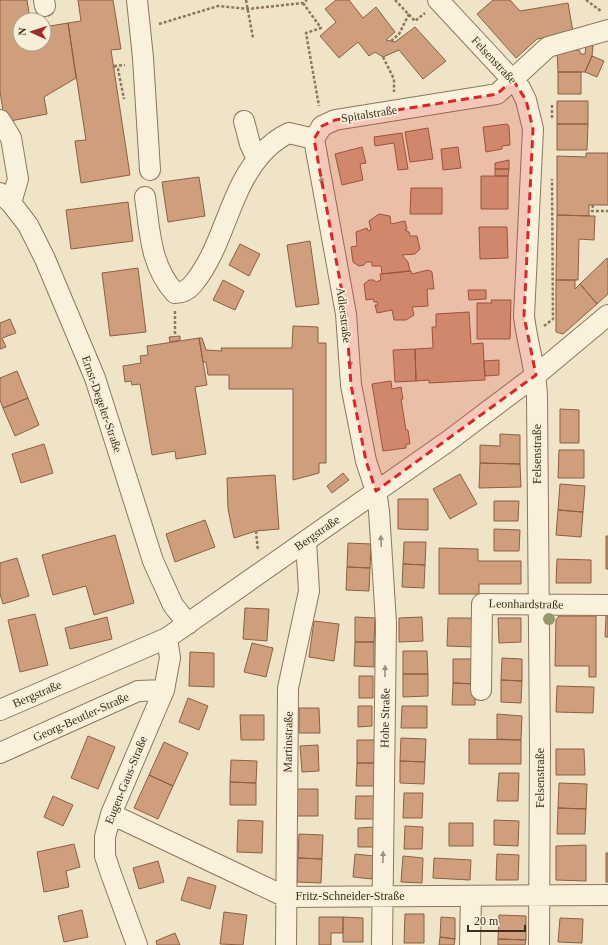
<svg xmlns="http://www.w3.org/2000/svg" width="608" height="945" font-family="Georgia,serif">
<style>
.building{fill:#cf9f7d;stroke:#8d5f41}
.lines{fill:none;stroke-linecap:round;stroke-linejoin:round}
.minor-casing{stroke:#8d765c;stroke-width:22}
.path{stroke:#8d765c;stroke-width:2.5;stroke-dasharray:3 2;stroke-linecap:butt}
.minor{stroke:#faf1dc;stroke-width:20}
.tree{fill:#96986f}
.oneway{fill:#9c907e}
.marked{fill:#d62828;fill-opacity:0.2;stroke:#d62828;stroke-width:3;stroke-dasharray:8 5;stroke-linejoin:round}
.labels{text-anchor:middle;stroke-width:3.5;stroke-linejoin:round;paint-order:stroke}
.street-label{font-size:12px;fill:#3d2e20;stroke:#f7eed8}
</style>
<rect width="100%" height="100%" fill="#f0e4c8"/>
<path class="building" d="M0 0H27L30 20H20V44H44V27L68 23 76 78 44 97 47 114 5 122 0 92Z
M78 0H113L121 49 111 50 130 175 81 183 75 141 86 140 68 23 81 21Z
M336 0H349L363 18 376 7 395 32 386 40 395 42 415 27 446 61 423 79 399 50 383 57 375 52 369 56 358 42 339 58 320 36 336 22 325 9Z
M493 0H510L520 11 568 3 573 32 537 39 516 58 477 14Z
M586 45 593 46 592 56 585 72H558L557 50H579L581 54H585Z
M592 56 604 61 597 77 585 72Z
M558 72H581V94H558Z
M557 101H588V124H557Z
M507 124 509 126 510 145 502 146V149L486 152 483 127Z
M557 124H588L587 150H557Z
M428 128 433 159 410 162 405 132Z
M402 133 408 169 398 170 394 143 375 146 374 137Z
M362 147 366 163 360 164 363 180 342 185 335 154Z
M458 147 461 168 443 170 441 149Z
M586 153H608V205H589V216L557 215V156L586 157Z
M509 160V169H495V163Z
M495 169H509L508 176H495Z
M481 176H508V209H481Z
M199 177 205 216 168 222 162 182Z
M411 188H442V214H410Z
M128 202 133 241 71 249 66 210Z
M379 214 390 216 391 224 405 221 407 229 405 230 409 232 410 236H417L420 249 415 254 402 255 408 262 410 271 382 274 381 266H372V262H366L364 265 359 266 353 262 351 247 357 246 356 232 367 228 368 231 371 230 369 221Z
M557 215 595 216 594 240 579 239 578 280H556Z
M479 227H507L508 258 480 259Z
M310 241 319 304 296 307 287 245Z
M240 244 260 254 249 276 229 265Z
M607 258 608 260V294L597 304 580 284Z
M138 268 146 332 110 336 102 273Z
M428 270 432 272 434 289H427L428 306 412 307 414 315 406 320H394L392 310 377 313 375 305H378L377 302H374L373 299 366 300 364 284 369 280H374L376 282 381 280 380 274 411 271 412 274Z
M223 280 244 291 235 310 213 300Z
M556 280H575V289L580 284 597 304 563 334 556 332Z
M468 290H486V299L469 300Z
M491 300H511L510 339H477V303H492Z
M469 312 471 344 483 343 485 380 429 383V380L416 381 415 349 433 348 432 327H436V314Z
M10 319 16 333 2 338 6 347 0 349V323Z
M293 326 318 327V343H326V463H319V473L293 480V389H229V375H208L206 362H203L199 338H202L206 350 222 351 221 348H292Z
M180 336V340L170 342 169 337Z
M199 338 207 385 195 387 206 454 176 459 175 451 152 455 140 384 132 385 131 381 125 382 123 366 141 363 140 356 148 355 147 346Z
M415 349 416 381 395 382 393 350Z
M499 360V375L485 376 484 361Z
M17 371 28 398 3 408 0 400V378Z
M391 381 392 389 401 387 403 399H401L406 430H408L410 444H406V448L383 451 372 384Z
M28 398 39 425 15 436 3 408Z
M560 409 579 410V443H560Z
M500 434 520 435V464L480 463V445L500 446Z
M44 444 53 473 21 483 12 454Z
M559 450H584V478H558Z
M480 463 520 464 521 487 479 488Z
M343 473 349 480 332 493 327 486Z
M460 474 477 504 450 519 433 489Z
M275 475 279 529 256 531 234 538 228 509 227 478Z
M560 484 585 486 583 512 558 510Z
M398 499H428V530L398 529Z
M494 501H519L518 521H494Z
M558 510 583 512 581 537 556 535Z
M205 520 215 547 175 562 166 534Z
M494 529 520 530 519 551H494Z
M115 535 134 603 94 615 86 586 53 595 42 555Z
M606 536H608V569H606Z
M404 542H426L425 565 403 564Z
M348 543 371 544 370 568 347 567Z
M439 548 478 549V561H521V584H479V594H439Z
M17 558 29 596 3 604 0 594V563Z
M557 559 591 560V583H556Z
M403 564 425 565 424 588 402 587Z
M347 567 370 568 369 591 346 590Z
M245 608 269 609 267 641 243 639Z
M35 614 48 665 20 672 8 620Z
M559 616H596V677H589V666H555L556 620Z
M606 616H608V637H605Z
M107 617 112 639 70 649 65 628Z
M355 617 375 618 374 642H355Z
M422 617 423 641 399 642V618Z
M448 618H475V647L447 646Z
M498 618H521V642L499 643Z
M314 621 339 624 334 661 309 657Z
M355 642H374V667L354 666Z
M252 643 273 648 266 677 244 672Z
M403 651H427L428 674H403Z
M190 652 214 653V687L189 686Z
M502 658 522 659V681L501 680Z
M453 659H476L475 684 453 683Z
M403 674H428V696L403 697Z
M359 676H373V698H359Z
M501 680 522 681 521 703 501 702Z
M453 683 475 684V705H452Z
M557 686 594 687 593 713 556 712Z
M188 698 208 706 199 730 179 722Z
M358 706H372V726L358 727Z
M402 706H427V728H401Z
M299 708H319L320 733H299Z
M497 714 522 716 521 740 497 739Z
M240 715H264V740H241Z
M88 736 115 747 98 789 71 778Z
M401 738 426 739 425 762 400 761Z
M469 739 521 740V764H469Z
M357 740H376L375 763H357Z
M164 742 188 753 173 786 149 775Z
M318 745 319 771 302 772 300 746Z
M556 749H584L585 775H556Z
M231 760 257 761 256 783 230 782Z
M400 761 425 762 424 784 400 783Z
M357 763H375V786H356Z
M499 773H519L518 801H497Z
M149 775 173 786 158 819 134 808Z
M230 782 256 783V805H230Z
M559 783 587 784 586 809 558 808Z
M296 789H318V816H296Z
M404 793H423L422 818H403Z
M53 796 73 805 63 826 44 817Z
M356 796H375V819H355Z
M558 808 586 809 585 834H557Z
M238 820 263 821 262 853 237 852Z
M494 820 519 821 518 846 494 845Z
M449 823H473V846H449Z
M405 826 423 827 422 849H404Z
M375 827V847H358V828Z
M299 834 323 835 322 859 298 858Z
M74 844 80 867 66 871 69 887 44 892 37 852Z
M586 845V881L556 880V846Z
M606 853H608V882H606Z
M355 854 374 856 372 879 353 877Z
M497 854 519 855 518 880H496Z
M403 856 423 858 422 883 401 882Z
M298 858 322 859 321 883 297 882Z
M434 858 471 860 470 880 433 878Z
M158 861 164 882 139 889 133 868Z
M188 877 216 886 210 909 181 900Z
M82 910 88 937 64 942 58 916Z
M224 912 247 915 243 945 220 944Z
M405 914H424V943H404Z
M499 915 526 916V940L498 939Z
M319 917H343V933H331V945H319Z
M343 917 363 918V942H343Z
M441 917 455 918V939L440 937Z
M560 918 583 919 582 943 558 942Z
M175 933 180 945H157L156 941Z
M440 937 455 939 454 945H439Z
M498 939 526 940 525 945H498Z"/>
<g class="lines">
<defs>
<path id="minor" d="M44 0 45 6
M137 0 143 58 150 170
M438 0 520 88 526 100 533 129 524 316C527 343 536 369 537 396L540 748 539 945
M0 120 11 138 18 179 11 203
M244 121 250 144 257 159
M314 139 346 314 351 385 366 461 376 491 379 511 386 623 382 945
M314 139 322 126 335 120 497 94 548 47 608 30
M0 193 11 203 28 225 45 259 95 378 153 561 173 605 188 624
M145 197C150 232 150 265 175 293 182 293 188 290 193 284 217 255 225 216 242 183 253 162 267 143 289 133L314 139
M481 690 482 604 608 605
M0 710 167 638 447 442 536 375 608 315
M0 753 138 691 164 690
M111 814 286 897 608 895
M137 945 111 874 105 856V837L111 814 164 690 170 658 167 638
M286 945 288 688 309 591 306 541
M470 945 471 896"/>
</defs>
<use href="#minor" class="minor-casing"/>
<path class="path" d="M246 0 253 38
M395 0 415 21 425 13
M586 0 601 11
M303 3 321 28 306 33 319 106
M159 24 218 6 248 9 303 3 307 0
M391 41 399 34 409 14
M383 57 394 79V92
M113 66 118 69 124 99
M114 66 125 65
M552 118V103
M593 205 592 211H608
M175 311V337
M544 326 553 319 552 179
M256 531 258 551"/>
<use href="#minor" class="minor"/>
</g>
<circle class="tree" cx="549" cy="619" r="6"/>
<defs><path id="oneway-solid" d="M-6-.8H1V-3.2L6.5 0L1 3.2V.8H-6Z"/></defs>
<g class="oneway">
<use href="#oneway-solid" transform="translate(321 178) rotate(80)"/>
<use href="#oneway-solid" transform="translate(350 361) rotate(85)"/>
<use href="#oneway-solid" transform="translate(381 541) rotate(-93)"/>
<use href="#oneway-solid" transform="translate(385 671) rotate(-89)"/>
<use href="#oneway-solid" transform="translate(383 857) rotate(-89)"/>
</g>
<path class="marked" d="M513 80 526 100 533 129 524 316 536 375 376 491 366 461 351 385 346 314 314 139 322 126 335 120 497 94Z"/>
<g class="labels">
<g class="street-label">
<text transform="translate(494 60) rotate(47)" y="4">Felsenstraße</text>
<text transform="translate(369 114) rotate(-9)" y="4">Spitalstraße</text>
<text transform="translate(344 315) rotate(83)" y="4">Adlerstraße</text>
<text transform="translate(102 404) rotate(71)" y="4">Ernst-Degeler-Straße</text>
<text transform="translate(537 454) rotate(-90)" y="4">Felsenstraße</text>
<text transform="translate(317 533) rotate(-35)" y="4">Bergstraße</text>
<text transform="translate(526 604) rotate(1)" y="4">Leonhardstraße</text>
<text transform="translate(37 694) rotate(-23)" y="4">Bergstraße</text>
<text transform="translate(81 717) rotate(-24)" y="4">Georg-Beutler-Straße</text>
<text transform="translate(385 718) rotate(-89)" y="4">Hohe Straße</text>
<text transform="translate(288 742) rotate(-89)" y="4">Martinstraße</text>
<text transform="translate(540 778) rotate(-90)" y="4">Felsenstraße</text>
<text transform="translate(126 780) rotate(-68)" y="4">Eugen-Gaus-Straße</text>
<text x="350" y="900">Fritz-Schneider-Straße</text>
</g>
</g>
<g transform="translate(32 32) rotate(273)"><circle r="19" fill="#f7eed8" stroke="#ada18e"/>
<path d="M0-3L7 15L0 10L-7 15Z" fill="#9e2a2b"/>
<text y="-6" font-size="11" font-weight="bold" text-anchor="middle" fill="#3d2e20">N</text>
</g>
<path d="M468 925v6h57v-6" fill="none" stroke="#3d2e20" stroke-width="2"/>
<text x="474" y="925" font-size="12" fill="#3d2e20" stroke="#f7eed8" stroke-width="3" paint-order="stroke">20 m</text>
</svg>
